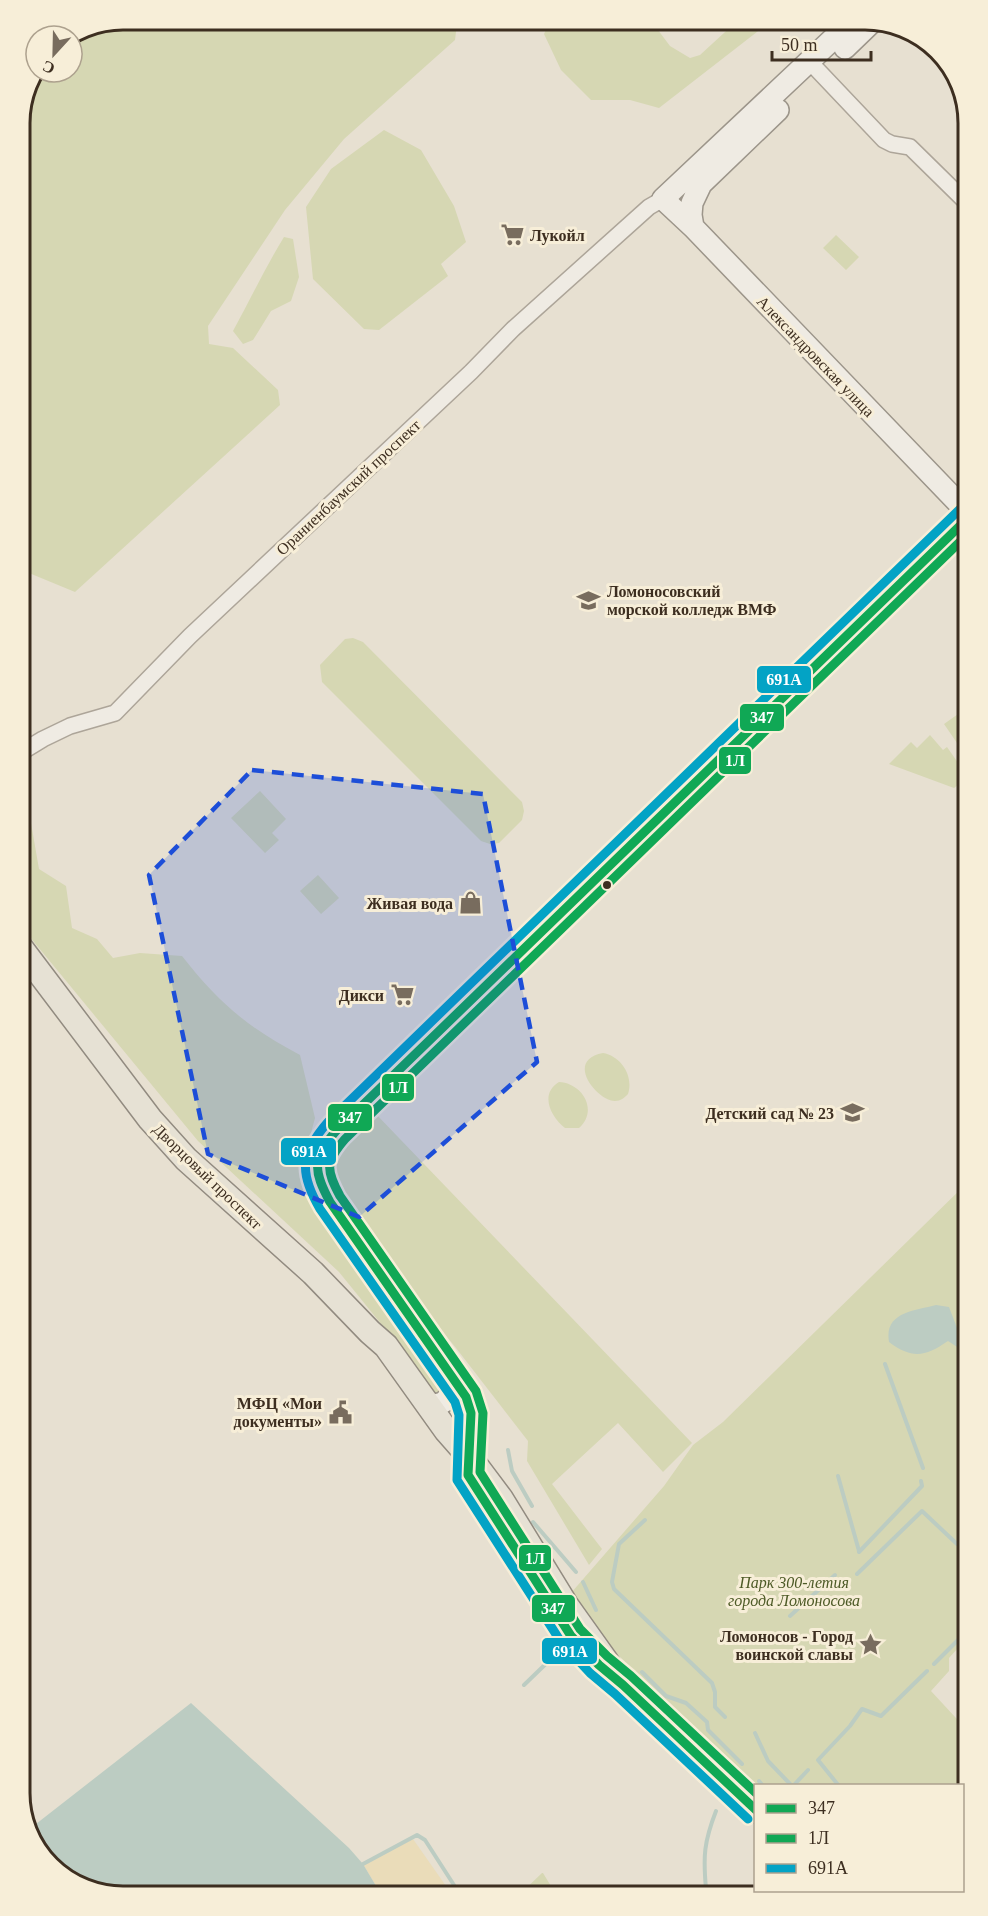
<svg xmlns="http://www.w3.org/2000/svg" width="988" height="1916" font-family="Georgia,serif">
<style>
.green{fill:#d6d7b3}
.sand{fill:#eadcb9}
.water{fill:#bcccc2}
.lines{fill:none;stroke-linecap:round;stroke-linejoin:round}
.stream{stroke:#bcccc2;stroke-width:4}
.minor-casing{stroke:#ada599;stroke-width:18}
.secondary-casing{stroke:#9c958a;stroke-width:24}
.primary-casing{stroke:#928b80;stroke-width:27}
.minor{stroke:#efebe3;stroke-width:15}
.secondary{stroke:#efebe3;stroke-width:21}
.primary{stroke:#e6e1d4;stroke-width:24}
.bus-1-casing{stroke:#f7eed8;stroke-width:14}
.bus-2-casing{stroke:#f7eed8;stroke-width:14}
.bus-3-casing{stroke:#f7eed8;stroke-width:14}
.bus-1{stroke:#10a855;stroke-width:9}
.bus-2{stroke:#10a855;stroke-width:9}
.bus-3{stroke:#03a3c5;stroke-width:9}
.marked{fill:#1d4ed8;fill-opacity:0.2;stroke:#1d4ed8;stroke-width:4.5;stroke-dasharray:12 8;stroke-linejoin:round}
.bus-dot{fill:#3d2e20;stroke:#f7eed8;stroke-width:2}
.labels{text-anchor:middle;stroke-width:6;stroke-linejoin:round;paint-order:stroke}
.poi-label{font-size:16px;font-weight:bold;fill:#3d2e20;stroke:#f7eed8;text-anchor:end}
.street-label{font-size:16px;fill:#3d2e20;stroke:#f7eed8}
.park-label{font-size:16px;font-style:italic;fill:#4d5a26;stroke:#f7eed8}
.rim{fill:none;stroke:#3d2e20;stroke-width:3}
.line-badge{stroke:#f7eed8;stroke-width:2}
.badge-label{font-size:16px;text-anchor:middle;font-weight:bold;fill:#fff}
</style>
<rect width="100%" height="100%" fill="#e7e0d1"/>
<path class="green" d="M737 21H771L659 108 630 100H591L561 70 544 34 549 23 652 22 670 46 690 58 700 55Z
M457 24 455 40 344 139 285 210 208 326 209 344 233 348 278 390 280 405 75 592 29 573 20 562V116L40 72H72V36H70L84 27Z
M384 130 421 150 454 206 466 242 441 264 448 276 379 330 364 329 313 279 306 207 331 169Z
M836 235 859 257 846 270 823 248Z
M284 237 293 239 299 277 291 301 271 311 253 340 243 344 233 331C250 300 265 268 284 237Z
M353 638 363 642 522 802 524 811 522 820 499 843 490 844 481 841 322 682 320 665 345 639Z
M968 707V759L944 724Z
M930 735 943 750 947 747 968 777 954 788 889 764 911 742 917 748Z
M260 791 286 819 272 833 279 840 265 853 231 818Z
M20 797 27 800 39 869 66 886 72 928 97 939 113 958 140 953 182 956C218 1002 248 1028 300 1055L315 1118 302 1167 311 1194 425 1351 445 1389 436 1397 399 1346 339 1272 198 1141 20 925Z
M318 875 339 898 321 914 300 891Z
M603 1053C621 1056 634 1076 628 1094 624 1098 621 1101 615 1101 597 1101 564 1060 603 1053Z
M559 1082C582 1083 599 1110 579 1128H565C551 1117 539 1094 559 1082Z
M374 1112 692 1443 663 1472 618 1423 552 1484 602 1549 589 1565 527 1461 528 1441 456 1348 344 1210C341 1203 336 1195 334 1188 325 1155 353 1132 374 1112Z
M968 1182V1637L949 1658V1671L931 1691 968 1731V1794L963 1813 962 1786 755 1787 728 1763 615 1652 571 1593 664 1486 693 1445 723 1422Z
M543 1873 557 1896H518L542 1873Z"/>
<path class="sand" d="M413 1839 453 1896H382L363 1864Z"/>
<path class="water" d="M936 1305 949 1307 957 1328H965L968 1325V1354L948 1341C926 1356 913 1360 889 1342 884 1312 914 1311 936 1305Z
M191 1703 349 1848 363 1864 382 1896H116L65 1879 27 1831Z"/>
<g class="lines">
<path class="stream" d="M885 1364 923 1468
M508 1450 512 1471 532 1506
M838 1476 859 1551
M645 1520 619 1544 612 1582 614 1589 712 1683 715 1692V1707L725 1717
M533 1522 576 1572
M859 1552 922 1486 921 1481
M857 1574 922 1511 957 1544 968 1531
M583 1582 596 1610
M790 1616 835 1575
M934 1664 968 1630
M642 1672 666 1696 686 1703 707 1722 708 1730 742 1764
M524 1685 555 1655
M755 1733 768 1761 792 1786
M759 1781 763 1786
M793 1786 808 1770
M839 1786 818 1760 850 1726 862 1709 881 1716 927 1671
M363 1864 417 1835 425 1840 461 1896
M706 1889C703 1856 704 1842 716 1811"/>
<defs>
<path id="minor" d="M809 61 884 140 892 144 910 147 968 204
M20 753 43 739 70 726 115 713 190 636 471 372 513 329 649 207 663 199 671 200"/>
<path id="secondary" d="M853 20 663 199 693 227 968 513
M845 48 874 20
M693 227 691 215 692 203 701 184 778 110
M427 1403C441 1407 447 1402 452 1390L445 1370
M468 1475 471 1413 466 1397 320 1184C316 1170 316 1160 322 1146L968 518"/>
<path id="primary" d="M20 947 150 1119 186 1159 313 1273 370 1332 386 1346 446 1430 468 1455 501 1499 566 1605 623 1685
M612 1676 756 1810
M887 1890 888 1892"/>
</defs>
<use href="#minor" class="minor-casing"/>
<use href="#secondary" class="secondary-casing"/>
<use href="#primary" class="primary-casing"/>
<use href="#minor" class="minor"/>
<use href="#secondary" class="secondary"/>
<use href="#primary" class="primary"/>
<defs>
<path id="bus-1" d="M756 1810 623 1685 599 1665 571 1636 468 1475 471 1413 466 1397 330 1202C313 1171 312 1158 336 1131L968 518"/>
<path id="bus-2" d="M756 1793 631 1676 607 1656 580 1629 480 1472 483 1413 476 1391 340 1196C326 1170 325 1162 345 1139L968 534"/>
<path id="bus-3" d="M748 1819 615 1694 590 1673 561 1642 457 1480 459 1415 455 1402 320 1209C299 1173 300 1154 328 1122L960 509"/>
</defs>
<use href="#bus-1" class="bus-1-casing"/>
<use href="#bus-2" class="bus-2-casing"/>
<use href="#bus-3" class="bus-3-casing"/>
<use href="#bus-1" class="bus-1"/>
<use href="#bus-2" class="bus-2"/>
<use href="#bus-3" class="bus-3"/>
</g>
<path class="marked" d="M252 770 483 794 537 1062 359 1217 208 1154 149 875Z"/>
<defs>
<symbol id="supermarket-bare" viewBox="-9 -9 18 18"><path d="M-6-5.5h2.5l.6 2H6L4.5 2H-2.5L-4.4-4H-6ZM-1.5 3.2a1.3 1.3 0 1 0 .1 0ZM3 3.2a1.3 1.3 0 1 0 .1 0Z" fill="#786c5e" stroke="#f7eed8" stroke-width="2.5" paint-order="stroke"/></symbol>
<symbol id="university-bare" viewBox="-9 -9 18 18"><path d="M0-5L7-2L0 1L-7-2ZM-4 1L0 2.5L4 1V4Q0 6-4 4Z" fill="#786c5e" stroke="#f7eed8" stroke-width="2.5" paint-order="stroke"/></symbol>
<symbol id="shop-bare" viewBox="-9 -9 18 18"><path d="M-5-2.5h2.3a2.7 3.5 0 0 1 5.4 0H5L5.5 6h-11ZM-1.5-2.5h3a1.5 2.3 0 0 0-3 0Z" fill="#786c5e" stroke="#f7eed8" stroke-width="2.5" paint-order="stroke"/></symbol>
<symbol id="school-bare" viewBox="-9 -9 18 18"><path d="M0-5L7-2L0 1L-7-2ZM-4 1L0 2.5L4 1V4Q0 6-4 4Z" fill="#786c5e" stroke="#f7eed8" stroke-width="2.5" paint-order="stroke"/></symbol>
<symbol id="civic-bare" viewBox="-9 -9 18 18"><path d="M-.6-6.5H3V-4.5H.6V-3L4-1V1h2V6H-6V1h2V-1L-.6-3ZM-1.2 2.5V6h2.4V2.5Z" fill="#786c5e" stroke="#f7eed8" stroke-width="2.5" paint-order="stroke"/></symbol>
<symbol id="sight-bare" viewBox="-9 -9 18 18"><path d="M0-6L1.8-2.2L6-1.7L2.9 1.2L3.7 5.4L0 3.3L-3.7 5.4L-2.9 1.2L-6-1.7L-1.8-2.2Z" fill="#786c5e" stroke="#f7eed8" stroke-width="2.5" paint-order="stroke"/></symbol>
</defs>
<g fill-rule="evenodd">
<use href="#supermarket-bare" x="496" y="218" width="33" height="33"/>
<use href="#university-bare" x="572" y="584" width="33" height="33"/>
<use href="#shop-bare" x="454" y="886" width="33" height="33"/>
<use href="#supermarket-bare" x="386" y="978" width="33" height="33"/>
<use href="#school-bare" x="836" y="1096" width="33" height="33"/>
<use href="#civic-bare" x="324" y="1396" width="33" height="33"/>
<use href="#sight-bare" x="854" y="1628" width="33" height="33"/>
</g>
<circle class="bus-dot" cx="607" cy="885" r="5"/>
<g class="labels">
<g class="poi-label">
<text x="530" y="241" text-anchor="start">Лукойл</text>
<text x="607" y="597" text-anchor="start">Ломоносовский<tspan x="607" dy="18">морской колледж ВМФ</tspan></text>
<text x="453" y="909">Живая вода</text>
<text x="384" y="1001">Дикси</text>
<text x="834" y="1119">Детский сад № 23</text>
<text x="322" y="1409">МФЦ «Мои<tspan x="322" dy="18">документы»</tspan></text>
<text x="853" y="1642">Ломоносов - Город<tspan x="853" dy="18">воинской славы</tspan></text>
</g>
<g class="street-label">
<text transform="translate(816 356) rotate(46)" y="6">Александровская улица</text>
<text transform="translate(348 487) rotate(-43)" y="6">Ораниенбаумский проспект</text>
<text transform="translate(208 1176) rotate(44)" y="6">Дворцовый проспект</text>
</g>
<g class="park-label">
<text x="794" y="1588">Парк 300-летия<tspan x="794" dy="18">города Ломоносова</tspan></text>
</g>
</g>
<path d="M0 0H988V1916H0ZM123 30H865A93 93 0 0 1 958 123V1793A93 93 0 0 1 865 1886H123A93 93 0 0 1 30 1793V123A93 93 0 0 1 123 30Z" fill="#f7eed8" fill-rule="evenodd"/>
<path class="rim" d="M123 30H865A93 93 0 0 1 958 123V1793A93 93 0 0 1 865 1886H123A93 93 0 0 1 30 1793V123A93 93 0 0 1 123 30Z"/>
<g class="line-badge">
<rect x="756" y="665" width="56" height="29" rx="6" fill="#03a3c5"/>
<rect x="739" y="703" width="46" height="29" rx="6" fill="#10a855"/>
<rect x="718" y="746" width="34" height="29" rx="6" fill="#10a855"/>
<rect x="381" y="1073" width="34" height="29" rx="6" fill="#10a855"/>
<rect x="327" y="1103" width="46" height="29" rx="6" fill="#10a855"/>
<rect x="280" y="1137" width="57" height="29" rx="6" fill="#03a3c5"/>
<rect x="518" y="1544" width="34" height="28" rx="6" fill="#10a855"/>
<rect x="531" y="1594" width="45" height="29" rx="6" fill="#10a855"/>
<rect x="541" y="1637" width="57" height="28" rx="6" fill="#03a3c5"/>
</g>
<g class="badge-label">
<text x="784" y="685">691А</text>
<text x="762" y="723">347</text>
<text x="735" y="766">1Л</text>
<text x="398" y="1093">1Л</text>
<text x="350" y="1123">347</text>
<text x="309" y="1157">691А</text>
<text x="535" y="1564">1Л</text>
<text x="553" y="1614">347</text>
<text x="570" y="1657">691А</text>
</g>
<rect x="754" y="1784" width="210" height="108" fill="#f7eed8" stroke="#ada18e" stroke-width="1.5"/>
<rect x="766" y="1804" width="30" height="9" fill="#10a855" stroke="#ada18e" stroke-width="1.5"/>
<text x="808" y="1814" font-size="18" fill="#3d2e20">347</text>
<rect x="766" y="1834" width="30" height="9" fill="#10a855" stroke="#ada18e" stroke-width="1.5"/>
<text x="808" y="1844" font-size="18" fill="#3d2e20">1Л</text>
<rect x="766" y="1864" width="30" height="9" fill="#03a3c5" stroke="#ada18e" stroke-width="1.5"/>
<text x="808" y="1874" font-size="18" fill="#3d2e20">691А</text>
<g transform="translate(54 54) rotate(202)"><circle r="28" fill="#f7eed8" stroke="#ada18e" stroke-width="1.5"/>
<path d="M0-4.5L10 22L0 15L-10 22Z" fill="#786c5e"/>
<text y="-9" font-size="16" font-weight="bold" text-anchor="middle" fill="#3d2e20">С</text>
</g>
<path d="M772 51v9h99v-9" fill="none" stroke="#3d2e20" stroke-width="3"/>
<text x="781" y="51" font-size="18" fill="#3d2e20" stroke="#f7eed8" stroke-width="4.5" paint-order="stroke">50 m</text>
</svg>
